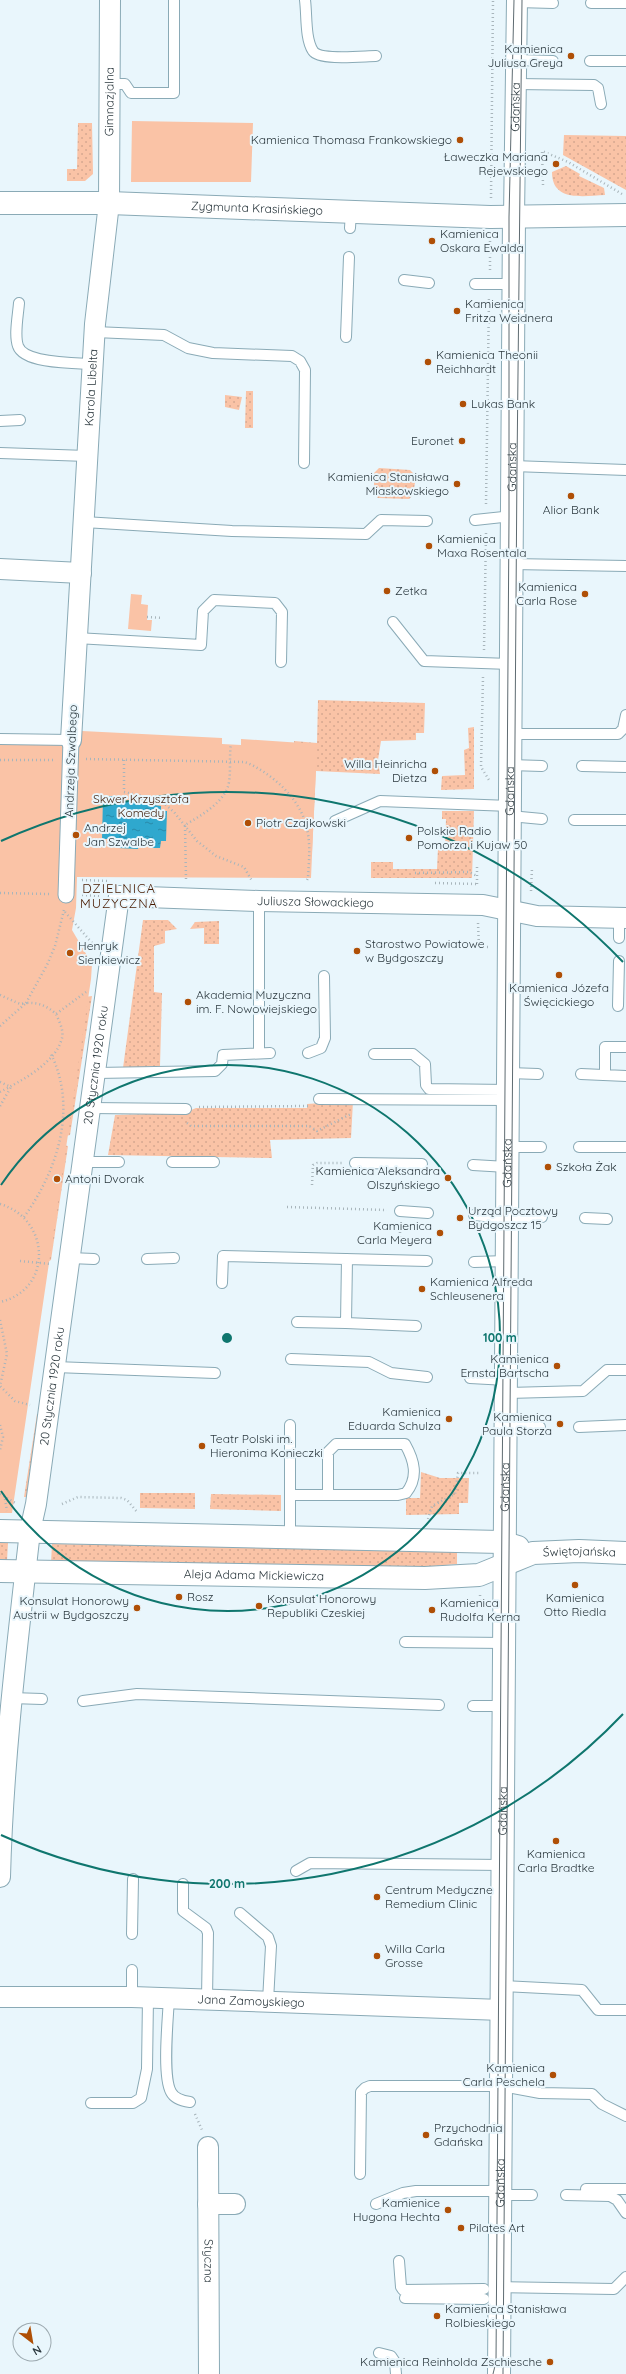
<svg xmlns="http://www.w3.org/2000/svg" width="626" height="2374" font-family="Quicksand,sans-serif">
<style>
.grass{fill:url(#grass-dots)}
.park{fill:#fac3a6}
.water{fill:url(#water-ripples)}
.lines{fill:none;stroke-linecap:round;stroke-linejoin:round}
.service-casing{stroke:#8aaab6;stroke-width:12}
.pedestrian-casing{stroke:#8aaab6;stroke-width:17}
.minor-casing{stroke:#8aaab6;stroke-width:22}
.tertiary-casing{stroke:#8aaab6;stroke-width:24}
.path{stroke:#a8b5bb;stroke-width:2.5;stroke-dasharray:1 3;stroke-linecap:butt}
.service{stroke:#fff;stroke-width:10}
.pedestrian{stroke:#fff;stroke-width:15}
.minor{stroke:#fff;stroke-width:20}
.tertiary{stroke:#fff;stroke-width:22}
.tram{stroke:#5e6b71;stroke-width:1}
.ring{fill:none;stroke:#0f766e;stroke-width:2}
.poi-dot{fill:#af4f06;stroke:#e9f6fc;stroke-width:1.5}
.labels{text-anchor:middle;stroke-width:4;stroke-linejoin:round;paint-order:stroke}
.poi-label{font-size:12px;fill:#2b383e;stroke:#e9f6fc;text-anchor:start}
.street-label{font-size:12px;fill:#2b383e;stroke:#e9f6fc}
.park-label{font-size:12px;fill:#462512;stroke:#e9f6fc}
.neighbourhood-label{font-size:13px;letter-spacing:1px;fill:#481a00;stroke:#e9f6fc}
.centre{fill:#0f766e;stroke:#e9f6fc;stroke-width:2}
.ring-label{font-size:12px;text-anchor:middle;font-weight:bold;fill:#0f766e;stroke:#e9f6fc;stroke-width:4;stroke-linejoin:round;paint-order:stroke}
</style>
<defs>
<pattern id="grass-dots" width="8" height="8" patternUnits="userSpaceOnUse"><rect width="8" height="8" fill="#fac3a6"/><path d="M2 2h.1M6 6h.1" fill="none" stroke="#d6a890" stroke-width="1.8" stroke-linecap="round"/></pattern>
<pattern id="water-ripples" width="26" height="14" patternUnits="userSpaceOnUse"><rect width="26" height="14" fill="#2fa8ce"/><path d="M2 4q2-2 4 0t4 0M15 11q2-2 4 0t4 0" fill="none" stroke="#288aa9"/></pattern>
</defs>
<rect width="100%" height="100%" fill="#e9f6fc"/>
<path class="grass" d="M78 123H92L93 174 85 181H67V169H77Z
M564 135 626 136V190L563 155Z
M566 166 580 174 579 176 604 188 605 195C583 196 552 202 552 172Z
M246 391H253V428H245Z
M225 395 242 397 239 410 225 407Z
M379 468 410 470 416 476 413 495 409 499 378 498 374 494V473Z
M318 700 425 703 424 733H416V740L381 741 378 760 380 774 316 771 312 852 294 741 317 743Z
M474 727V789L441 790 442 776 465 775 464 750 469 748 468 728Z
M442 811H474L472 878H371V862H393V869H437L438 848H445L446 819H442Z
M143 920H168L177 929 165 931V943L154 946V992L162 993 160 1066 123 1068Z
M219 921V944H204V928L190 929 195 922Z
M92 996 70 1135 66 1136 85 997Z
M353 1101 351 1138 270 1140 272 1158 108 1155 115 1115 184 1113 196 1108H307V1104Z
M63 1145 68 1146 51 1260 47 1262Z
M37 1414H42L29 1497H24Z
M421 1472 440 1478H469L468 1503H459V1514L406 1515V1498H420Z
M140 1493H195V1509L140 1508Z
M211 1494 281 1495V1511L210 1509Z
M0 1543H8L7 1561H0Z
M52 1544 457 1550V1564L411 1568 51 1563Z"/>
<path class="park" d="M132 121 253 123 251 182H131Z
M131 594 142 595 141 604 148 605 147 620H152L151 631 128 629Z
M82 731 222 738V744L241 745V739L317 744 311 878 77 877 76 908 72 930 92 964 91 979 12 1513H0V739L71 740Z"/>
<path class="water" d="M109 796H117V802H130L131 797H140V803L161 806V811H167L166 841H161L160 848H150V845L139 844 138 849 118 848V843H112V839H102L103 798H109Z"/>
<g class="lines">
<defs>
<path id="service" d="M305 0C307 15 305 39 313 51 320 61 364 56 376 56
M517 2 553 3
M591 3H626
M517 60 553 61
M590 61H626
M110 84H125L131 93H174V0
M516 84 594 85 598 88 601 104
M350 228 351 211
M404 280 429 283
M475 284H513
M19 303C18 316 14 335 18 346 24 364 76 363 93 364
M95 332 164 335 188 348 213 353 292 356 300 361 305 370 304 463
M346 337 349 257
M0 421 20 420
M0 453 87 456
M513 466 626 470
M475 520 512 516
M84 522 232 531 366 534 381 520 427 521
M512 564 626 566
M393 622 424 661 511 664
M76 638 201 645 203 611 214 600 275 603 282 612 281 662
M511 734H618L623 729 626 715
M0 739 71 740
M510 765 542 766
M582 766 626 767
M510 816 542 819
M574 820H626
M335 821 380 801 510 806
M259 901V1052
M619 938V918
M618 1006 619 961
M308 1053 321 1048 325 1038 324 976
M374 1054H413L425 1064 426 1085 429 1089 508 1090
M96 1073 215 1071 222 1064 223 1055 270 1053
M509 1073 538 1074
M581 1074 626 1076
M605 1075V1047H626
M319 1099 508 1100
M91 1108 186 1109
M508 1147H541
M579 1147H626
M84 1162H119
M172 1162H214
M355 1163 422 1164
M473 1165 507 1167
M400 1211 428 1213
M474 1215 504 1218 542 1217
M585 1218 607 1219
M70 1258 94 1259
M147 1259 174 1258
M347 1259 346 1323 416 1326
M474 1262 507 1261
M222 1283 223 1256 427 1261
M297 1322 346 1323
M291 1359 369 1362 391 1373 427 1377
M55 1367 215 1373
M470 1378 507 1380
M507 1393 583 1391 607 1370H626
M290 1425V1538
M506 1427H540
M579 1427 626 1425
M290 1495H398L406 1493C419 1477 414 1460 405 1444H336L328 1452V1495
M405 1642 505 1643
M11 1698 42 1699
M83 1701 137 1694 439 1705
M473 1706H504
M296 1871 310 1863 503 1865
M183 1884V1911L206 1928 208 1933 207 1999
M240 1913 268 1937 271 1946 268 2001
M132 1934 133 1879
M502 1986 582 1990 598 2010H626
M132 1997V1970
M169 1998C168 2019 162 2076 171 2092 174 2098 183 2101 190 2102
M91 2103H133L141 2098 147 2069 148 1998
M360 2174 361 2092 365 2088 370 2086H502L540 2093 592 2094 602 2104 626 2116
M586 2189H626
M501 2195H532
M566 2195 610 2196 617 2200 626 2213
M376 2204 403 2193 416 2191H501
M399 2261 401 2287 403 2290 484 2289
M500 2287 614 2289 626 2277
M405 2298 484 2299
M379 2353 391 2356 395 2362 396 2374"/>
<path id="pedestrian" d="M66 895 71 740"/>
<g id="minor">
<path id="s1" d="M514 217 517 0"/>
<path d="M0 569 81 573"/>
<path id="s2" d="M71 740 95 324 109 203 110 0"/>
<path id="s3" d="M0 1877C3 1761 17 1646 30 1531L36 1504 119 896 259 901 483 905 537 916 626 918"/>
<path id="s4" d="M0 1997H132L502 2010"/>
<path id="s5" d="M208 2147 209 2374"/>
<path d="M208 2204H235"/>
</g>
<g id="tertiary">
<path id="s6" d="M0 203H109L490 217 626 215"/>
<path d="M0 1531 501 1542 518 1547"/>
<path id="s7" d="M0 1571 425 1578 479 1575 533 1553 579 1551 626 1553"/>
<path id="s8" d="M499 2374 514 217"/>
</g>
</defs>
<use href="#service" class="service-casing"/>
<use href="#pedestrian" class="pedestrian-casing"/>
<use href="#minor" class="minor-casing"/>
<use href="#tertiary" class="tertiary-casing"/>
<path class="path" d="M543 185 542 151 568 162 622 194
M491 198 493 0
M490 270V237
M486 504 489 297
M147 617 162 618
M484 650 486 533
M483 677 481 767 489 780
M86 759 245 762C270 772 299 797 306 825 311 842 309 860 308 878L306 882
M0 760H54
M124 760V792L160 800 174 812 197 841 216 856 244 867 252 881
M477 867V884
M415 873 469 872 477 876
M186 879 185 825C200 816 226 802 229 782 231 770 229 757 231 744
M82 880 109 881
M435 883 477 884V886
M531 891 532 868
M0 893 49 894
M82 895 101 896
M65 912 93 944
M478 923 479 947H490
M0 995 20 1004 26 1003 47 965 55 946 64 910
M0 1026 26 1003C38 1002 47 1006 56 1014L86 992
M0 1082 11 1087
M0 1092C21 1081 56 1063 62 1038 64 1030 59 1021 56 1014
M0 1106 11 1087
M199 1107 308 1106
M187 1123 191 1126H309L317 1131 351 1114
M312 1185 313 1165 317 1163H342
M0 1204C51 1219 53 1290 0 1302
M287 1207 387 1210
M24 1217C57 1171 78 1109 51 1054
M400 1224V1247
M20 1261 51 1264
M0 1320 7 1354 0 1386 15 1401 30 1405
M0 1425 3 1437 0 1450
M0 1494 17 1504
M5 1499 7 1511
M62 1504 78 1497 121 1498 127 1500 138 1513
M428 1519 432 1506 455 1494 458 1473H479
M480 1595 481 1608
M195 2114 202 2130"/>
<use href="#service" class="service"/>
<use href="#pedestrian" class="pedestrian"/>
<use href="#minor" class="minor"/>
<use href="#tertiary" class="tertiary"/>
<path class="tram" d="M493 2374 496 2362 509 517V217L514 0
M503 2374 517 466 522 0"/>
</g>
<g class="ring">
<path d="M1 1185A273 273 0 1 1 1 1491"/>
<path d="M623 1714A546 546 0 0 1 1 1835M1 841A546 546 0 0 1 623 962"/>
</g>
<g class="poi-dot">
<circle cx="571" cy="56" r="4"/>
<circle cx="460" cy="140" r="4"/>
<circle cx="556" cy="164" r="4"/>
<circle cx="432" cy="241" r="4"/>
<circle cx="457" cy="311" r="4"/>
<circle cx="428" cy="362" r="4"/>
<circle cx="463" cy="404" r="4"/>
<circle cx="462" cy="441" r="4"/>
<circle cx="457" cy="484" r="4"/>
<circle cx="571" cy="496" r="4"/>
<circle cx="429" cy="546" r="4"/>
<circle cx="387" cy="591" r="4"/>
<circle cx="585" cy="594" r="4"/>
<circle cx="435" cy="771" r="4"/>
<circle cx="248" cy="823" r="4"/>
<circle cx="76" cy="835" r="4"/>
<circle cx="409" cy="838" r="4"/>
<circle cx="357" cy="951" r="4"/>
<circle cx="70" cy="953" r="4"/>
<circle cx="559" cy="975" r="4"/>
<circle cx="188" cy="1002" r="4"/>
<circle cx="548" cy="1167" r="4"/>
<circle cx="448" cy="1178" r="4"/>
<circle cx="57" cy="1179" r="4"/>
<circle cx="460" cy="1218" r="4"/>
<circle cx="440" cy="1233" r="4"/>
<circle cx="422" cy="1289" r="4"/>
<circle cx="557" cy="1366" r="4"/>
<circle cx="449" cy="1419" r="4"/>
<circle cx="560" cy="1424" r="4"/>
<circle cx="202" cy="1446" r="4"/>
<circle cx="575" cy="1585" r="4"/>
<circle cx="179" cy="1597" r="4"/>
<circle cx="259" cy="1606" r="4"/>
<circle cx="137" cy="1608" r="4"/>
<circle cx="432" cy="1610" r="4"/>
<circle cx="556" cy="1841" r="4"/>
<circle cx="377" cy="1897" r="4"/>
<circle cx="377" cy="1956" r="4"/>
<circle cx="553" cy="2075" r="4"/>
<circle cx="426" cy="2135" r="4"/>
<circle cx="448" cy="2210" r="4"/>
<circle cx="461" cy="2228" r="4"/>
<circle cx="437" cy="2316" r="4"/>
<circle cx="550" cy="2362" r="4"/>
</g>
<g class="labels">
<g class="poi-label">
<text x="563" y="53" text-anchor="end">Kamienica<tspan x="563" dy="14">Juliusa Greya</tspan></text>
<text x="452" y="144" text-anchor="end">Kamienica Thomasa Frankowskiego</text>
<text x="548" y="161" text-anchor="end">Ławeczka Mariana<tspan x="548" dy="14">Rejewskiego</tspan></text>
<text x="440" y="238">Kamienica<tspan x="440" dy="14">Oskara Ewalda</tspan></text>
<text x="465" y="308">Kamienica<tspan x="465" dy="14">Fritza Weidnera</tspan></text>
<text x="436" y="359">Kamienica Theonii<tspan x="436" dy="14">Reichhardt</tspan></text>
<text x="471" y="408">Lukas Bank</text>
<text x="454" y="445" text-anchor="end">Euronet</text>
<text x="449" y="481" text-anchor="end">Kamienica Stanisława<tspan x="449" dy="14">Miaskowskiego</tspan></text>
<text x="571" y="514" text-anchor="middle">Alior Bank</text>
<text x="437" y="543">Kamienica<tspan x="437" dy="14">Maxa Rosentala</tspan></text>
<text x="577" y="591" text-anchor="end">Kamienica<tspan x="577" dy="14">Carla Rose</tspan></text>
<text x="395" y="595">Zetka</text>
<text x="427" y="768" text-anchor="end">Willa Heinricha<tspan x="427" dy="14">Dietza</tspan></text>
<text x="256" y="827">Piotr Czajkowski</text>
<text x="84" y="832">Andrzej<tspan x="84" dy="14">Jan Szwalbe</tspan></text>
<text x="417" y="835">Polskie Radio<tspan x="417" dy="14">Pomorza i Kujaw 50</tspan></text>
<text x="365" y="948">Starostwo Powiatowe<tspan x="365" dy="14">w Bydgoszczy</tspan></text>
<text x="78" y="950">Henryk<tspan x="78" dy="14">Sienkiewicz</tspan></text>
<text x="559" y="992" text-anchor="middle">Kamienica Józefa<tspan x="559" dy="14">Święcickiego</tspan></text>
<text x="196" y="999">Akademia Muzyczna<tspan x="196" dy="14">im. F. Nowowiejskiego</tspan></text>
<text x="556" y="1171">Szkoła Żak</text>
<text x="440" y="1175" text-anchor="end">Kamienica Aleksandra<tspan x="440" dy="14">Olszyńskiego</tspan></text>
<text x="65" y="1183">Antoni Dvorak</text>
<text x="468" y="1215">Urząd Pocztowy<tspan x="468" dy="14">Bydgoszcz 15</tspan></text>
<text x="432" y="1230" text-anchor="end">Kamienica<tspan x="432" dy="14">Carla Meyera</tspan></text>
<text x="430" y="1286">Kamienica Alfreda<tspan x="430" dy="14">Schleusenera</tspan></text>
<text x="549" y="1363" text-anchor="end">Kamienica<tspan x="549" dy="14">Ernsta Bartscha</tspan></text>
<text x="441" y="1416" text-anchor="end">Kamienica<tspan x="441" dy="14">Eduarda Schulza</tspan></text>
<text x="552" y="1421" text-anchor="end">Kamienica<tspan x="552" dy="14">Paula Storza</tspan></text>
<text x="210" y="1443">Teatr Polski im.<tspan x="210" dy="14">Hieronima Konieczki</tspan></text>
<text x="187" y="1601">Rosz</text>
<text x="575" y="1602" text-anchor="middle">Kamienica<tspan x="575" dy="14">Otto Riedla</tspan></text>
<text x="267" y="1603">Konsulat Honorowy<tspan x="267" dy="14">Republiki Czeskiej</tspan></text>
<text x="129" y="1605" text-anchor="end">Konsulat Honorowy<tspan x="129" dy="14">Austrii w Bydgoszczy</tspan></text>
<text x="440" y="1607">Kamienica<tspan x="440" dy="14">Rudolfa Kerna</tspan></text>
<text x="556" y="1858" text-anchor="middle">Kamienica<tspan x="556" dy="14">Carla Bradtke</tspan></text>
<text x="385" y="1894">Centrum Medyczne<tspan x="385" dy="14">Remedium Clinic</tspan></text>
<text x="385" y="1953">Willa Carla<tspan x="385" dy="14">Grosse</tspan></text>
<text x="545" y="2072" text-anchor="end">Kamienica<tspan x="545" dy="14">Carla Peschela</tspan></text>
<text x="434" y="2132">Przychodnia<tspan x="434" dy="14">Gdańska</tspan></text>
<text x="440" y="2207" text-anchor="end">Kamienice<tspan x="440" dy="14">Hugona Hechta</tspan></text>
<text x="469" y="2232">Pilates Art</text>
<text x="445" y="2313">Kamienica Stanisława<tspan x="445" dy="14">Rolbieskiego</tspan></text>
<text x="542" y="2366" text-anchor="end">Kamienica Reinholda Zschiesche</text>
</g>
<g class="street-label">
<text dy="4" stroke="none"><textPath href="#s2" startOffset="640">Gimnazjalna</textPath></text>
<text dy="4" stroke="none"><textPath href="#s1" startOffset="110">Gdańska</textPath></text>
<text dy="4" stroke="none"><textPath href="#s6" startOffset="257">Zygmunta Krasińskiego</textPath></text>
<text dy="4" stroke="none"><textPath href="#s2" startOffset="353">Karola Libelta</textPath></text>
<text dy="4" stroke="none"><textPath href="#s8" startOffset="1907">Gdańska</textPath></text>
<text transform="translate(71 761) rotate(-88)" y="4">Andrzeja Szwalbego</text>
<text dy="4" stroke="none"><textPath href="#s8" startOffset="1583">Gdańska</textPath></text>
<text dy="4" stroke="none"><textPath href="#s3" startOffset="1185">Juliusza Słowackiego</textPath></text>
<text dy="4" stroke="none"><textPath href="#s3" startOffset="818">20 Stycznia 1920 roku</textPath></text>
<text dy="4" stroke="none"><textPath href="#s8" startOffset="1211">Gdańska</textPath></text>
<text dy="4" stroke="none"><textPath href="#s3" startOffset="494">20 Stycznia 1920 roku</textPath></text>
<text dy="4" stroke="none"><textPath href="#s8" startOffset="887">Gdańska</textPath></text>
<text dy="4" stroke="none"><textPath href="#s7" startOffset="584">Świętojańska</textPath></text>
<text dy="4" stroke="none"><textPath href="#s7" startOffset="254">Aleja Adama Mickiewicza</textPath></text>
<text dy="4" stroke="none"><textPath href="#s8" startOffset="563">Gdańska</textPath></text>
<text dy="4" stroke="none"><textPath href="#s4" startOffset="251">Jana Zamoyskiego</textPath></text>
<text dy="4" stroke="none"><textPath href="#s8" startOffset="191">Gdańska</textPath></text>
<text dy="4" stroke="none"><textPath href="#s5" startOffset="114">Styczna</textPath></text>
</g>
<g class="park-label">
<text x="141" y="803">Skwer Krzysztofa<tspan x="141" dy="14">Komedy</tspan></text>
</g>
<g class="neighbourhood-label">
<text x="119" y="893">DZIELNICA<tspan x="119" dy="15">MUZYCZNA</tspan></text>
</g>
</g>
<circle cx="227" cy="1338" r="6" class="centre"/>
<g class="ring-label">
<text x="500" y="1342">100 m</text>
<text x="227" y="1888">200 m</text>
</g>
<g transform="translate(32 2342) rotate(149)"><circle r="19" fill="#e9f6fc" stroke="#9daab0"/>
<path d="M0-3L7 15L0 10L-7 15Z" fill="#af4f06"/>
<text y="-6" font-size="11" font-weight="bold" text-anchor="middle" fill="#2b383e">N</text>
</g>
</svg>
